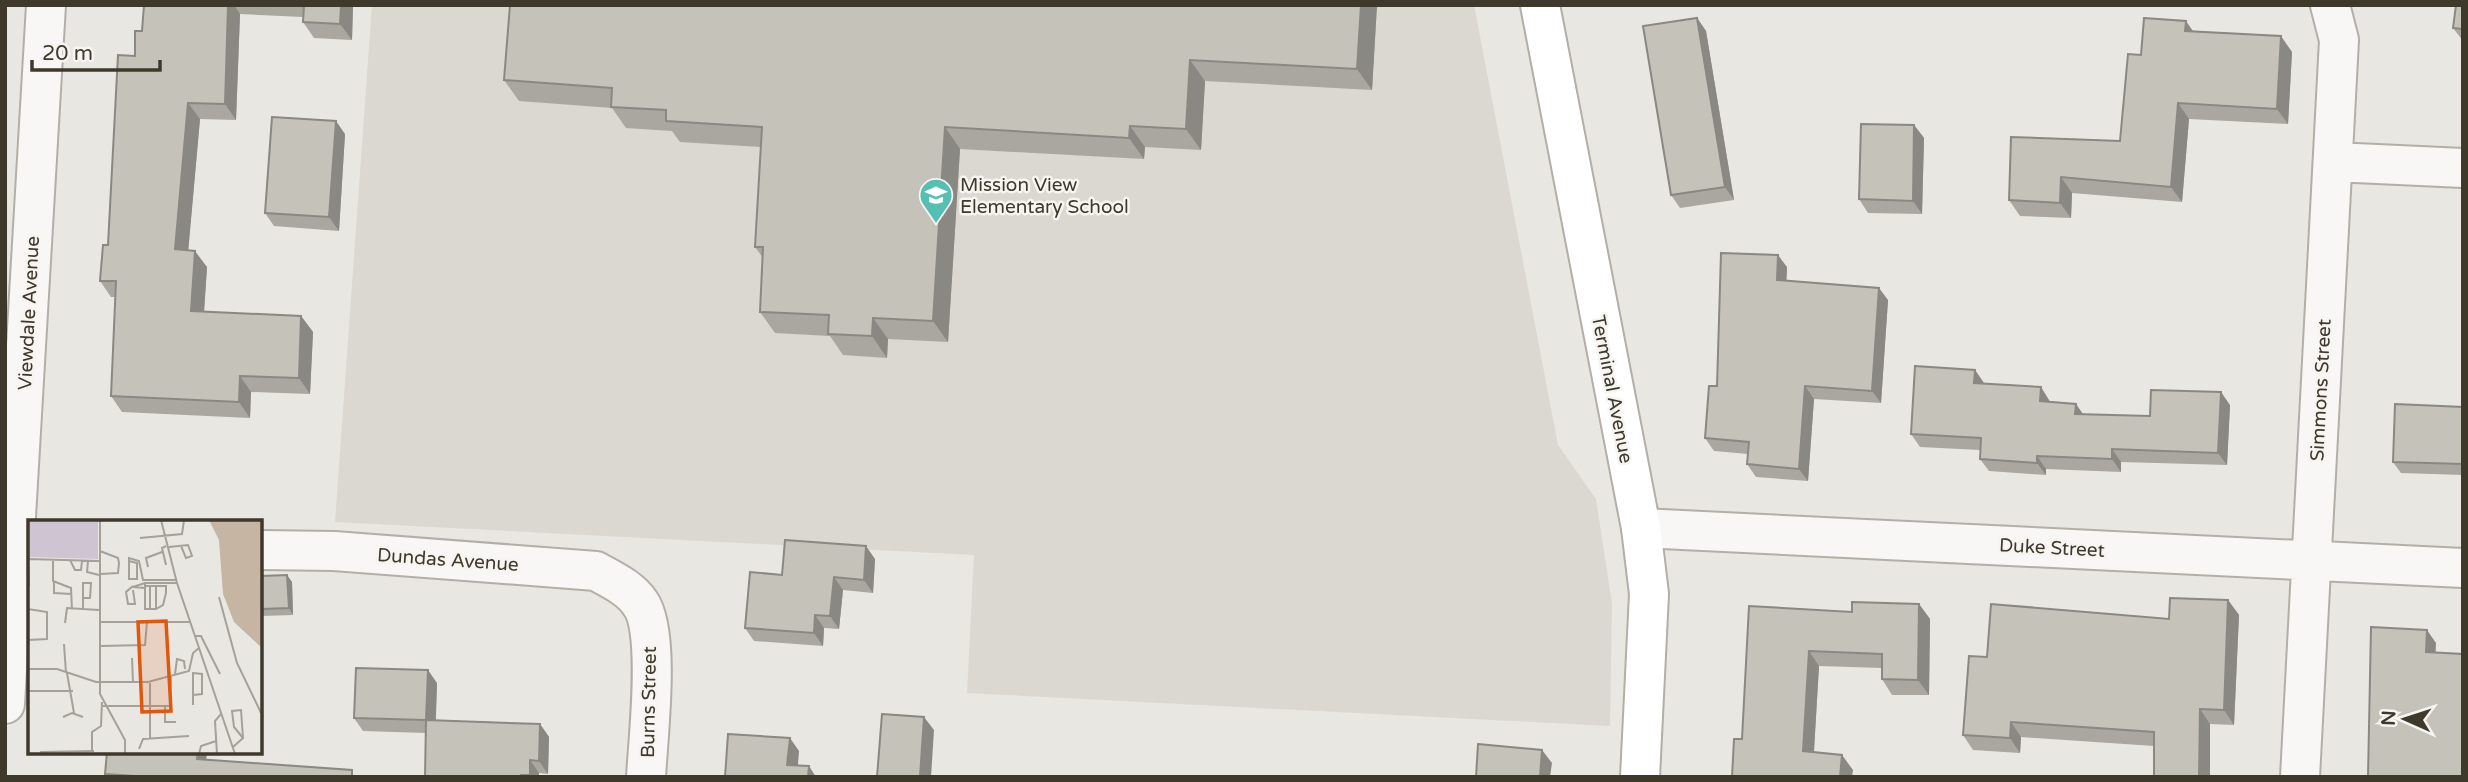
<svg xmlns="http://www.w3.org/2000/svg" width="2468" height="782" font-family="'Varela Round',sans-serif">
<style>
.built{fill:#dbd7d1}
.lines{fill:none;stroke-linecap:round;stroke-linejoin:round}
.street-casing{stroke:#b3afa8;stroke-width:42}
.secondary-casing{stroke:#b3afa8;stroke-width:42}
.street{stroke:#f8f7f5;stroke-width:38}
.secondary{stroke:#fff;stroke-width:38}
.wall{fill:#a9a7a0}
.shaded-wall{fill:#8a8882}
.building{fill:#c5c2ba;stroke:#8a8882;stroke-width:2}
.labels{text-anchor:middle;stroke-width:5;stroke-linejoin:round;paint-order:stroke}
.poi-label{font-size:19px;fill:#3f392c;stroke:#f7f5f2;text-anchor:start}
.street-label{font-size:19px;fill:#3f392c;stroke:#f7f5f2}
.inset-road{fill:none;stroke:#a5a199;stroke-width:2}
.view{fill:#e0570e;fill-opacity:0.15;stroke:#e0570e;stroke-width:3.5}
.inset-edge{fill:none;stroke:#3f392c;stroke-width:3.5}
</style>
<rect width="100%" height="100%" fill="#e9e7e2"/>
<path class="built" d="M372 5H1474L1558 445 1596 499 1612 604 1610 726 967 693 974 555 335 522Z"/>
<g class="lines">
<defs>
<path id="street" d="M2334 162 2463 168
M1641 528 2463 568
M261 550 334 551 596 571C612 580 630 588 640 603 661 631 648 739 646 777
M5 704 46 5
M2300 777 2339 40 2330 5"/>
<path id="secondary" d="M1540 5 1641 528 1649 594 1640 777"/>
</defs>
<use href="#street" class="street-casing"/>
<use href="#secondary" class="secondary-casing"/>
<use href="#street" class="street"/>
<use href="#secondary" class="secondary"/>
</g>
<path class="wall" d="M144 5H353L352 40 314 38 303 22V17L240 14 236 120 200 119 188 250 207 267 204 312 301 316 313 332 310 394 251 392 250 418 122 412 111 396 115 297H111L100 281 108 245 142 31Z
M1377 5 1372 90 1205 81 1201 150 1145 147 1144 159 960 149 948 342 888 339 887 358 843 355 830 336 775 333 760 312 763 258 755 247 761 147 680 142 672 131 626 128 612 108 519 101 504 80Z
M2463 5V41L2453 28Z
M1697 18 1706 31 1734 200 1680 208 1671 195Z
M2193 32 2292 52 2288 124 2189 119 2182 202 2072 193 2071 218 2020 216 2009 200 2120 141 2141 55Z
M1914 125 1924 138 1922 214 1868 213 1859 199Z
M345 134 339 231 274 226 265 213Z
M1787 267 1786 281 1888 300 1881 403 1814 399 1808 481 1756 477 1747 464 1748 454 1714 451 1705 438 1717 386Z
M1975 370 1984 384 2049 400V402L2076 404 2083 414 2150 416 2230 405 2227 465 2121 462V472L2046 469V475L1989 471 1980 459V450L1920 447 1911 434Z
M2463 407V475L2401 473 2393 462Z
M875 559 873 593 843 590 839 629 824 628 823 646 754 641 745 628 782 575Z
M261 576 292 582 293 615 261 616Z
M2228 600 2239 615 2234 725 2210 724V777H2154V746L2021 737 2020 753 1973 750 1963 735 1987 657 2169 619Z
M1919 604 1930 619 1929 695H1892L1882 679V668L1819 666 1814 752 1853 770 1742 739 1749 606 1852 612Z
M437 683 436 720 540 724 549 737 548 774 539 773V777H425L426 733 363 731 354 718Z
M206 760 357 777H107L105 774Z"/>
<path class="shaded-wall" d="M228 5H234L240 14 236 120 225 104Z
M341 5H353L352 40 340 24Z
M1361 5H1377L1372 90 1357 69Z
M1697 18 1706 31 1734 200 1725 187Z
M2186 21 2197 37 2185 31Z
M2281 36 2292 52 2288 124 2277 109Z
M1190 60 1205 81 1201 150 1186 129Z
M188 103 200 119 187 265 175 249Z
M2178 103 2189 119 2182 202 2171 187Z
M336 121 345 134 339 231 329 217Z
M1914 125 1924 138 1922 214 1913 201Z
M1130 126 1145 147 1144 159 1129 138Z
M945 127 960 149 948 342 933 321Z
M2061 177 2072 193 2071 218 2060 203Z
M195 251 207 267 203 327 191 311Z
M1778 255 1787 267 1786 293 1777 280Z
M1879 288 1888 300 1881 403 1872 391Z
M301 316 313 332 310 394 299 378Z
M873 318 888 339 887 358 872 336Z
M1975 370 1984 383 1983 396 1974 383Z
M240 376 251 392 250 418 239 402Z
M1805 386 1814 399 1808 481 1799 469Z
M2041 387 2049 400V414L2040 401Z
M2221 392 2230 405 2227 465 2218 453Z
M2076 404 2084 416 2075 414Z
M2112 449 2121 462V472L2112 459Z
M2037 456 2046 469V475L2037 463Z
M866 546 875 559 873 593 864 580Z
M287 575 292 582 293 615 289 608Z
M834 577 843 590 839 629 830 616Z
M2228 600 2239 615 2234 725 2224 710Z
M1919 604 1930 619 1929 695 1918 680Z
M815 615 824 628 823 646 814 633Z
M2427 630 2436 643 2435 665 2426 652Z
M1809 651 1819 666 1813 766 1803 751Z
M428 670 437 683 435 733 426 720Z
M2200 709 2210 724V777H2199Z
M924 717 934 730 931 777H920Z
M2011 722 2021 737 2020 753 2010 738Z
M540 724 549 737 548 774 539 761Z
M790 738 799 751 797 777 787 765Z
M1542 750 1552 763 1550 777H1540Z
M198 752H207L205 771 197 759Z
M1842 755 1853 770 1852 777H1840Z
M530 760 539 773V777H531L530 775Z
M809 766 816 777H808Z"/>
<path class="building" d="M144 5H228L225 104 188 103 175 249 195 251 191 311 301 316 299 378 240 376 239 402 111 396 116 281H100L103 245H108L118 55 135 56V31H142Z
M304 5H341L340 24 303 22Z
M510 5H1361L1357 69 1190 60 1186 129 1130 126 1129 138 945 127 933 321 873 318 872 336 828 334 829 315 760 312 763 247H755L762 127 666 121V110L611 107 612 88 504 80Z
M2456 5H2463V29L2453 28Z
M1697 18 1725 187 1671 195 1643 26Z
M2144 18 2186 21 2185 31 2281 36 2277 109 2178 103 2171 187 2061 177 2060 203 2009 200 2011 137 2120 141 2128 54 2141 55Z
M272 117 336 121 329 217 265 213Z
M1861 124 1914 125 1913 201 1859 199Z
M1721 253 1778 255 1777 280 1879 288 1872 391 1805 386 1799 469 1747 464 1749 442 1705 438 1709 386H1717Z
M1915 366 1975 370 1974 383 2041 387 2040 401 2076 404 2075 414 2150 416 2151 390 2221 392 2218 453 2112 449V459L2037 456V463L1980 459 1981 438 1911 434Z
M2395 404 2463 407V464L2393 462Z
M785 540 866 546 864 580 834 577 830 616 815 615 814 633 745 628 750 572 782 575Z
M287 575 289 608 261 609V576Z
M2170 598 2228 600 2224 710 2200 709 2199 777H2154V732L2011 722 2010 738 1963 735 1969 656 1987 657 1991 604 2169 619Z
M1852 602 1919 604 1918 680 1882 679V654L1809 651 1803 751 1842 755 1840 777H1732L1734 739H1742L1749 606 1852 612Z
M2371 627 2427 630 2426 652 2463 654V777H2368Z
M356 668 428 670 426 720 354 718Z
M882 714 924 717 920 777H877Z
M426 720 540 724 539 761 530 760V775H521V777H425Z
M728 734 790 738 787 765 809 766 808 777H725Z
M1478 744 1542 750 1540 777H1476Z
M107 752H198L197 759 352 770V777H150L105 774Z"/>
<defs>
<symbol id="school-pin" viewBox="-11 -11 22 30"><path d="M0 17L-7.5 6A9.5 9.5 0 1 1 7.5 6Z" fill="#56bfb4" stroke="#f7f5f2"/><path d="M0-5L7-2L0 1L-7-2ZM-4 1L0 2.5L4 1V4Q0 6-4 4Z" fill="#fff"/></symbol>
</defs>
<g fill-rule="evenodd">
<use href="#school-pin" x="917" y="176" width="38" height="52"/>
</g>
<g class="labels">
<g class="poi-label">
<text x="960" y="191">Mission View<tspan x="960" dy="22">Elementary School</tspan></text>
</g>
<g class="street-label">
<text transform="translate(28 313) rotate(-87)" y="7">Viewdale Avenue</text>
<text transform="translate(1613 389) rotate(79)" y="7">Terminal Avenue</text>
<text transform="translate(2320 390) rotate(-87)" y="7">Simmons Street</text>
<text transform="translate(2052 547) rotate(3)" y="7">Duke Street</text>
<text transform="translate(448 559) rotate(4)" y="7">Dundas Avenue</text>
<text transform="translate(648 702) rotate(-89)" y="7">Burns Street</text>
</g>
</g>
<g transform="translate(28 520)">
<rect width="234" height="234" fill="#e9e7e2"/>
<path d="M0 0H70V39L0 37Z" fill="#cfc5d2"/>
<path d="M181 0H234V128L206 102 195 74 191 20Z" fill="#c5b5a2"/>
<path class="inset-road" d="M72 0V174L97 220V234M133 0 149 63 207 234M112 18 154 14 156 0M141 27 160 25 164 36 158 38 153 26M0 39 71 41M0 39 1 66M25 40V61L43 68 44 90M42 40 47 50H53L54 41M60 41 59 52 71 55M101 41 109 43V59H101V38L111 41 115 60H148M138 45 134 28 138 26M120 47 118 38 134 32M72 54 90 53 91 43 90 38 72 31M26 62V73L44 74M117 63 105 67 117 68M117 66H128V89H117V63H149M122 66V89M128 66H138V73L135 85 128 89M105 70 107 84H100L98 72 105 66M191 77 209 143 235 197M0 89 19 92V119L0 120M55 90V63H63L62 78H55M71 102H163M37 103 39 88 71 90M168 116H173L192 154M36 124 38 153M73 126 117 125 119 102M104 138 105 162M0 149H29L68 162H120L161 151 165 133 171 128M165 152V185M39 153 46 193M165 153 174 154V174L165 175M147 154 149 139 156 141 157 149M122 161V219M0 171H45M75 186H142L143 156M137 186V202H148M35 197 44 193 55 197M205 227 215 218 213 190 204 191 206 207 215 218M111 229 115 219 161 216M64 231V212L73 206 74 182M12 232 66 231M171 234 173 226 188 221M189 234 187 201 193 194"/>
<path class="view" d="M138 101 143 191 114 192 110 102Z"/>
<rect width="234" height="234" class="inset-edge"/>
</g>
<rect width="2468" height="782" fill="none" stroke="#3f392c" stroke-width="14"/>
<g transform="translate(2405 719) rotate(273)" stroke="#f7f5f2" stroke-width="5" paint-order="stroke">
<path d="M0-5L12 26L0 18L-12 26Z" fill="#3f392c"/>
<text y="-10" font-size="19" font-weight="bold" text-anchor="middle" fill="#3f392c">N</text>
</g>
<path d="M32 60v10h128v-10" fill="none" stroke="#3f392c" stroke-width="3.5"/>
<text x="42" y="60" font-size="21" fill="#3f392c" stroke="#f7f5f2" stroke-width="5" paint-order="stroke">20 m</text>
</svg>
